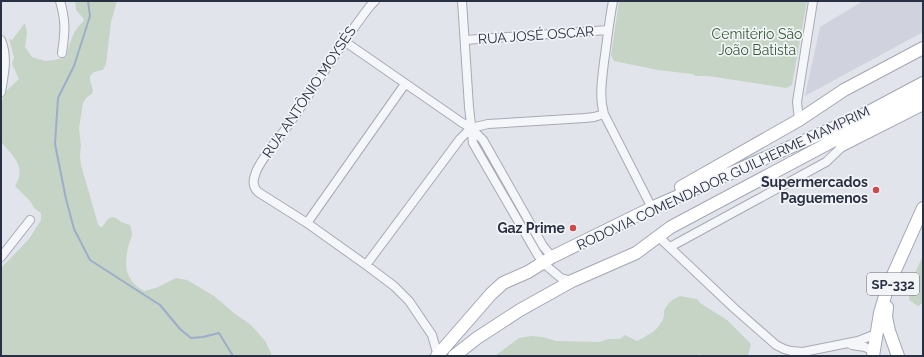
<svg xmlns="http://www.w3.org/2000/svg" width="924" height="357" font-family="Raleway,sans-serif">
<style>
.built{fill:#d0d3dd}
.green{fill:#c5d4c4}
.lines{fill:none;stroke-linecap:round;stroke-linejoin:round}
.stream{stroke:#9eadca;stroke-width:2}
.street-casing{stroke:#a7aab5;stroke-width:10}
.primary-casing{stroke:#a2a7b6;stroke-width:14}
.street{stroke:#f5f6f9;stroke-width:8}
.primary{stroke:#fff;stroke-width:12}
.poi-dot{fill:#ce4949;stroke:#f2f4f8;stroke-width:1.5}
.labels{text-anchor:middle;stroke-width:3.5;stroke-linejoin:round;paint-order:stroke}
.shield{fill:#f2f4f8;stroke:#666b79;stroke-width:1}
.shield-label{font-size:13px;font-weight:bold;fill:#2a3043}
.park-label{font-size:14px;fill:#395e38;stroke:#f2f4f8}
.street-label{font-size:14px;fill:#2a3043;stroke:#f2f4f8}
.poi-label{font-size:14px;font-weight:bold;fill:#2a3043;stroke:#f2f4f8;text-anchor:end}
</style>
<rect width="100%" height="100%" fill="#e2e4eb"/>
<path class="built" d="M863 1H923V32L805 96 820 27Z"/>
<path class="green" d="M75 1H117L111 22 106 64 103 70 94 72 90 76V80L93 90 92 94 86 98 83 103 79 128 81 146 80 155 81 165 98 224 100 227H102L108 219 112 217 116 218 121 222 130 225C131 228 132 232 132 235 131 239 129 243 128 247 124 267 125 280 144 291L156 288 176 278 187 280 214 296 234 313 251 325 266 342 272 356H1V269L4 265 29 239 41 220V213L35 209 30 201 15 186C27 167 13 156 1 142V105L5 92 19 79 12 64 14 57 9 39 12 40 25 23 27 34 25 47 32 57 45 61 55 60 66 57C70 44 72 31 83 22L84 19 76 10Z
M619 1H807L792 85 786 88 708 76H696L693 74 658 70 614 61 611 55Z
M923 256V303L918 306 909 300C910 283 915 272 923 256Z
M680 296 697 299 700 303 727 320 751 344 748 356H705L698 354 697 356H495L519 338 531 336 543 337 556 341 599 342 609 339H620L625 335 637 341C647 336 657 331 662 321 664 318 664 314 664 311 667 303 673 299 680 296Z"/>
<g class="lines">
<path class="stream" d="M88 1 90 16 74 66 58 98 55 144 66 199 74 229 90 260 160 305 180 329 191 338 203 337 219 333 233 356"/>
<defs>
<path id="street" d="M60 1C66 21 65 33 62 53
M375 1 370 6C343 41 320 78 296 114 288 126 279 138 270 149 265 157 259 164 256 172 253 180 252 186 258 192L307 223 366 265 394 286 409 301 432 335 438 356
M462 1 469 107 473 143 536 252 543 263 561 278 572 281
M613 1C609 21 607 42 604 62 602 80 599 97 604 114L652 208
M1 40C8 57 4 74 1 92
M465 40 608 30
M344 41 461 122 471 128 483 140 543 246 552 257
M799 120 797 102 813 1
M307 223 405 84
M663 241 735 309 776 345 784 349 791 351 803 352 858 341 876 334
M670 247 826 162 846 143
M1 257 30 220
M366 265 460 139 471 128 488 124 585 118 594 117 604 114
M852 345 865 347 873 351"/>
<path id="primary" d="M842 145 923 104
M681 187 799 120 844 90 923 48
M887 307 886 317 889 331 898 356
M437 356 491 294 503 283 528 272 552 257 658 205 863 115 923 83
M454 356 477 338 520 310 572 281 636 253 671 227 923 93
M873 356 880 313 888 286 923 208"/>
</defs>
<use href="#street" class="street-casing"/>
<use href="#primary" class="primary-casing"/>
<use href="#street" class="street"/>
<use href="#primary" class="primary"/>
</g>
<g class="poi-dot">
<circle cx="876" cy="190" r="4"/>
<circle cx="573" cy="228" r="4"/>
</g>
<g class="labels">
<rect class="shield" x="867" y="273" width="52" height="22" rx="3"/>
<g class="shield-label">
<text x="893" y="289">SP-332</text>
</g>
<g class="park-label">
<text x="757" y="39">Cemitério São<tspan x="757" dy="16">João Batista</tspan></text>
</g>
<g class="street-label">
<text transform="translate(536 35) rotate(-4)" y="5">RUA JOSÉ OSCAR</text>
<text transform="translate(309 92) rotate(-56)" y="5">RUA ANTÔNIO MOYSÉS</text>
<text transform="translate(723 178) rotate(-25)" y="5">RODOVIA COMENDADOR GUILHERME MAMPRIM</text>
</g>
<g class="poi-label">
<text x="868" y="187">Supermercados<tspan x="868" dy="16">Paguemenos</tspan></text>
<text x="565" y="233">Gaz Prime</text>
</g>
</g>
<rect width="924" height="357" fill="none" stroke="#2a3043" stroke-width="4"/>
</svg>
